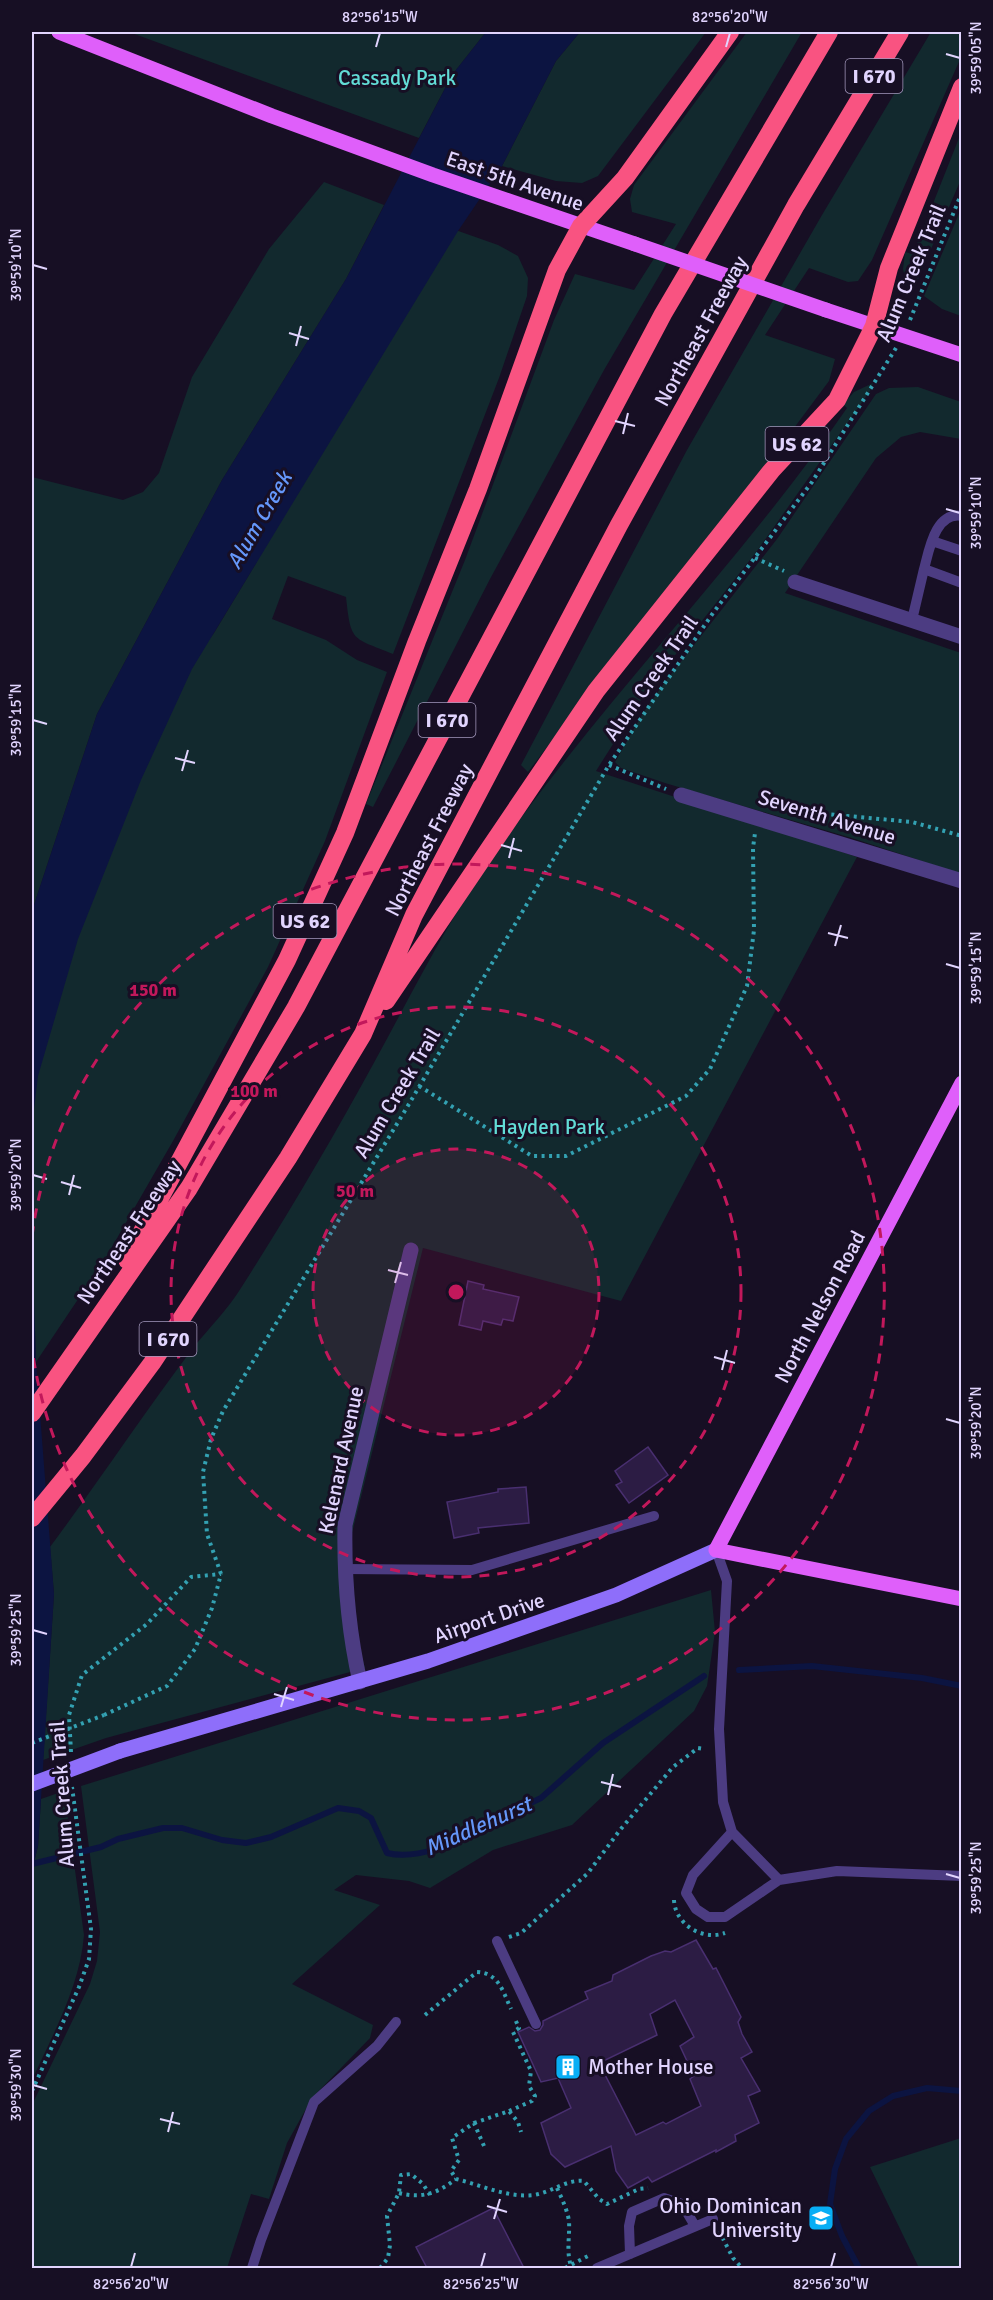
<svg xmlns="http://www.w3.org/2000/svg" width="993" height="2300" viewBox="0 0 993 2300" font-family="Signika,sans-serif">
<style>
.green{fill:#12292e}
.water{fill:#0c1441}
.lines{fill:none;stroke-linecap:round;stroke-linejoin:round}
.stream{stroke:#0c1441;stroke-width:6}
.building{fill:#2c1c44;stroke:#492f70;stroke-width:1.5;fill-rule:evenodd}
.path{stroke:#33a1b2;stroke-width:4;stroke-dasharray:3 4.5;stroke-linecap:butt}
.lane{stroke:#4c3c82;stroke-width:10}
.street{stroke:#4c3c82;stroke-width:15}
.secondary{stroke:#8e6efa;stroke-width:15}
.primary{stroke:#df5ffa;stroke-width:15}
.highway{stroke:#f95381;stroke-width:18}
.path-bridge{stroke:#33a1b2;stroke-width:4;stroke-dasharray:3 4.5;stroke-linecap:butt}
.secondary-bridge{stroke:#8e6efa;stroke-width:15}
.primary-bridge{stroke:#df5ffa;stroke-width:15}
.ticks{fill:none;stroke:#e1d4fe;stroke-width:2}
.ring{fill:none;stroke:#c2185b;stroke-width:3;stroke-dasharray:10 8}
.labels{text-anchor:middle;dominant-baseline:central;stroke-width:6;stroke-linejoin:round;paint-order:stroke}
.shield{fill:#170f24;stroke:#a499bd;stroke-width:1.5}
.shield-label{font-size:20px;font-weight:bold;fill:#e1d4fe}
.park-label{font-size:21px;fill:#62dcd6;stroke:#170f24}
.street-label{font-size:21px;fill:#e1d4fe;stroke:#170f24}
.poi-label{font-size:21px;fill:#e1d4fe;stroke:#170f24;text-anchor:start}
.water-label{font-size:22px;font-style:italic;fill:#6597fa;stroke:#170f24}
.centre{fill:#c2185b;stroke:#170f24;stroke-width:3}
.ring-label{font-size:18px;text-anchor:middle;font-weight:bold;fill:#c2185b;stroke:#170f24;stroke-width:6;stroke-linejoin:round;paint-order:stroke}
.neatline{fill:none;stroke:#e1d4fe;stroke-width:2}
.ticks-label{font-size:15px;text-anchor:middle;fill:#e1d4fe}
</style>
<rect width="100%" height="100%" fill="#170f24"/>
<!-- green -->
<path class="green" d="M 129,32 L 486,32 L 452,75 L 419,138 Z
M 580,32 L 706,32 L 598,176 L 582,183 L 556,181 L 502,166 L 556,61 Z
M 747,32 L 802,32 L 604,370 L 490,579 L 373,807 L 366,804 L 465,560 L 554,320 L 575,274 L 634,290 L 676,224 L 632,212 L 630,199 L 634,185 Z
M 931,32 L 961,32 L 961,57 L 872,260 L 858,281 L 848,282 L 809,268 L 765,335 L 835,359 L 829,381 L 765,467 L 676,577 L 528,772 L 521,765 L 687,450 L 822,215 Z
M 961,133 L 961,179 L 914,289 L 908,291 L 903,269 L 905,252 L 913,254 Z
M 324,182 L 384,205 L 346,279 L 222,480 L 97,714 L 32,911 L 32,477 L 123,500 L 143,492 L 159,473 L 192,377 L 269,249 Z
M 961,209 L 961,316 L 942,309 L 924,296 Z
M 430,221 L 498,245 L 518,256 L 528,278 L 527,296 L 499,378 L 393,654 C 352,637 351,643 346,597 L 288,576 L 272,619 L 326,640 L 357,660 L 387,672 L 325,841 L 268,967 L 173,1141 L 105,1259 L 36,1362 L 35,1331 L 32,1337 L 32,1034 L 142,722 L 214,633 L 255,565 Z
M 873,383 L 870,391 L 757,551 L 646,692 L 596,771 L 857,857 L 621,1301 L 423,1248 L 352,1533 L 350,1612 L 365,1668 L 106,1738 L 43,1760 L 54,1594 L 50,1547 C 99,1481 144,1413 193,1348 C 209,1328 228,1309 241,1288 C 289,1213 334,1136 376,1059 C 410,997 441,934 480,876 C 591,711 734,572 847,408 L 843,404 L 854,392 Z
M 918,387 L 961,402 L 961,439 L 920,432 L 901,437 L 876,458 L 785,593 L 961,653 L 961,874 L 855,839 L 665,783 L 621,768 L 615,762 L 643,713 L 665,682 L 777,539 L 876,394 L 889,388 Z
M 711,1590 L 715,1632 L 707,1686 L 694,1711 L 572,1825 L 493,1850 L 430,1888 L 409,1881 L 356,1875 L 334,1890 L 380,1905 L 292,1984 L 373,2025 L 370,2038 L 312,2098 L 287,2143 L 269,2199 L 251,2194 L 227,2268 L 32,2268 L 32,2105 L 90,1984 L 97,1961 L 100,1932 L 81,1786 Z
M 64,1791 L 84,1935 C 80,1986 53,2034 32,2080 L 32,1870 L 38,1846 L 41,1799 Z
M 961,2138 L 961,2268 L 919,2268 L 870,2167 Z"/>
<!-- water -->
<path class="water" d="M 486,32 L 580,32 L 556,61 L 502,166 L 458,231 L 192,669 L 141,780 L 78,939 L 38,1076 L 32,1126 L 32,911 L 97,714 L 222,480 L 346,279 L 452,75 Z
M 32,1235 L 36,1362 L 54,1594 L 38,1846 L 32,1870 Z"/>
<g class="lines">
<!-- stream -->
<path class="stream" d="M 739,1670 L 812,1666 L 922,1678 L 962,1686
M 32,1864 L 101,1847 L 118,1839 L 163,1828 L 182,1828 L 222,1840 L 246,1843 L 271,1837 L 338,1808 L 359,1811 L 371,1818 L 387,1853 C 403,1857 420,1854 436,1849 L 541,1798 L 603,1743 L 704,1676
M 859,2268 L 842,2236 L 830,2204 L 835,2169 L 846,2139 L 869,2111 L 893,2096 L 927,2088 L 962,2091"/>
</g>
<!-- building -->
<path class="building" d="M 468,1281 L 484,1285 L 483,1289 L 519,1297 L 513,1321 L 503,1319 L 501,1325 L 483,1321 L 481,1330 L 459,1325 Z
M 648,1447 L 668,1475 L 629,1503 L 616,1485 L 622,1482 L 615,1471 Z
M 526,1487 L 529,1523 L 478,1528 L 479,1533 L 454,1538 L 447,1502 L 498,1492 L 498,1489 Z
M 696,1940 L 713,1969 L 716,1968 L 741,2017 L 738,2022 L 742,2034 L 752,2052 L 741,2058 L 760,2091 L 748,2096 L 759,2123 L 735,2135 L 736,2141 L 716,2152 L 716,2150 L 652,2182 L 648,2177 L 628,2188 L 616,2171 L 611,2146 L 565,2167 L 551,2154 L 541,2123 L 571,2108 L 558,2078 L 541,2082 L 518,2032 L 529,2027 L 535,2031 L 540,2030 L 543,2025 L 543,2021 L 588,1999 L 585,1992 L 612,1981 L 613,1975 L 651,1956 L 665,1951 L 671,1952 ZM 675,2000 L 694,2037 L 680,2046 L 694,2076 L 690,2079 L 701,2106 L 666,2124 L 663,2122 L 636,2135 L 599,2063 L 657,2035 L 650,2014 Z
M 493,2208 L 524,2268 L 427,2268 L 416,2247 Z"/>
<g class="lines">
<!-- path -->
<path class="path" d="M 910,320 L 962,192
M 755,558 L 784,571
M 609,765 L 666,789
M 794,811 L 912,822 L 962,836
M 419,1086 L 532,1156 L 566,1156 L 686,1096 L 710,1069 L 747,986 L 754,930 L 753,848 L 755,833
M 221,1574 L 207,1534 L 203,1472 L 211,1439 L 223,1411 L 406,1109 L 609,765 L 713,613 L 812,482 L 896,348
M 104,1715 L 167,1686 L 195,1649 L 212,1608 L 221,1574
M 71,1752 L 69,1715 L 82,1675 L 147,1624 L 191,1577 L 221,1574
M 674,1900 C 675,1924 702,1941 725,1933
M 509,1937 L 521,1933 L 588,1873 L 620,1830 L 673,1767 L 698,1748 L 705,1749
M 425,2015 L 477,1972 C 499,1973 503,1992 511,2009
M 32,2091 L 79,1987 L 89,1959 L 91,1929 L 72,1787
M 509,2111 L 532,2101 L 535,2096 L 529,2086 L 531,2071 L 513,2032 L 519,2028 L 515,2019
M 474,2123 L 509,2111 L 518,2122 L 521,2132
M 484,2146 L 474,2123 L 452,2138 L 459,2160 L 451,2171 L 456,2179 C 481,2185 507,2198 534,2195 C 552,2192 567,2179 584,2181 L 599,2199 L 607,2204 L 639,2189 L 648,2188
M 557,2188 C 562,2199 567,2209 569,2221 C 570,2236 566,2251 571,2266
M 399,2193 C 422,2199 438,2193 456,2179
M 719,2231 L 733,2258 L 742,2268
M 380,2268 L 388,2258 L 390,2245 L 387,2216 L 399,2193 L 401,2175 L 411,2174 L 423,2184 L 430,2195
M 565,2268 L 588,2256"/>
<!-- lane -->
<path class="lane" d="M 932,541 L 962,551
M 924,569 C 929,551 935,511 962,516
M 912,620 L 924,569 L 962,583
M 716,1550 L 727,1581 L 719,1729 L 723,1802 L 732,1832 L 779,1880 L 837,1871 L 962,1876
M 344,1569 L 472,1570 L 654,1516
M 732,1832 L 693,1875 L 686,1893 L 696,1909 L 708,1917 L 725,1917 L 779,1880
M 497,1941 L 536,2024
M 630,2254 L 629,2226 L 632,2212 L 664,2198 L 682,2204 L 695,2226
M 252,2268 L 261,2240 L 314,2102 L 377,2046 L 396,2022
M 597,2268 L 713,2219"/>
<!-- street -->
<path class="street" d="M 795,582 L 962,637
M 681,795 L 962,881
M 360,1682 C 348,1629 344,1578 345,1525 L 411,1250"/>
<!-- secondary -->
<path class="secondary" d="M 120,1751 L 428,1661 L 616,1595 L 716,1550"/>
<!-- primary -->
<path class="primary" d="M 59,32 L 272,116 L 433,175 L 635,244
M 826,310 L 962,355
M 962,1083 L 716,1550 L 962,1599"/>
<!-- highway -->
<path class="highway" d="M 386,1001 L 596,691 L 772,470 L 837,400 L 874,326 L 889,268 L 962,87
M 127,1260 L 287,960 L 345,833 L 417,641 L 478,489 L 557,270 L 581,226 L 625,178 L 730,32
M 32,1413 L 189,1188 L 296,1007 L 663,314 L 829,32
M 32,1518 L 83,1456 L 152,1363 L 288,1158 L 363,1034 L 414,915 L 619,525 L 796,205 L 900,32"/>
<!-- path-bridge -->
<path class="path-bridge" d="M 32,1743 L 104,1715"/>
<!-- secondary-bridge -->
<path class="secondary-bridge" d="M 32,1784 L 120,1751"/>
<!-- primary-bridge -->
<path class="primary-bridge" d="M 635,244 L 826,310"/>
</g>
<!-- ticks -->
<path class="ticks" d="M 376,47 L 380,33M 726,47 L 730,33M 946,54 L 960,58M 33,265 L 47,269M 289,333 L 309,339M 296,346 L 301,326M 615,421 L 635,426M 623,434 L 628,413M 946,509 L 960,513M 33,720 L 47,724M 175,758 L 195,763M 182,771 L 188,750M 501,845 L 522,851M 509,858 L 514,838M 828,933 L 848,938M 835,946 L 841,925M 946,964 L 960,968M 33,1175 L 47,1179M 61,1182 L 81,1188M 69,1195 L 74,1175M 388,1270 L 408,1275M 395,1283 L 401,1262M 714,1357 L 735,1363M 722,1370 L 727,1350M 946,1419 L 960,1423M 33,1630 L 47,1634M 274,1694 L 294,1700M 281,1707 L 287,1687M 601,1782 L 621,1787M 608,1795 L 613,1774M 946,1874 L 960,1878M 33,2085 L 47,2089M 160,2119 L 180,2124M 168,2132 L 173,2112M 487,2206 L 507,2212M 494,2219 L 500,2199M 131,2267 L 135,2253M 481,2267 L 485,2253M 831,2267 L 835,2253"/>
<!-- distance rings -->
<circle cx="456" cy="1292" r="143" fill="#c2185b" fill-opacity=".12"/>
<g class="ring">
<circle cx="456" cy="1292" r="143"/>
<circle cx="456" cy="1292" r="285"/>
<path d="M32 1236A428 428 0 1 1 32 1348"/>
</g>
<!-- icons -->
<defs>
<symbol id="building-square" viewBox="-11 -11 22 22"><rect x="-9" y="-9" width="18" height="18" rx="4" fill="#08aef5" stroke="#170f24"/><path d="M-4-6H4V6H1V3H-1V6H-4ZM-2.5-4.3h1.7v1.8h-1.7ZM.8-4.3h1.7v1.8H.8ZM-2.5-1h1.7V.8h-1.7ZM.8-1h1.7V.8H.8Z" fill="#fff"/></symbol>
<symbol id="university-square" viewBox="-11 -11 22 22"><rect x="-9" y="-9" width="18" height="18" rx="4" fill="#08aef5" stroke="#170f24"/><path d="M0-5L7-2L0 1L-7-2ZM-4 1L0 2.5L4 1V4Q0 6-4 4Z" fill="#fff"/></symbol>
</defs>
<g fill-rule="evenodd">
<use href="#building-square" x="553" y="2052" width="30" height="30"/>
<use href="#university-square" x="806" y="2203" width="30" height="30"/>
</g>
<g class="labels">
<!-- shield labels -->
<g class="shield">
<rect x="845.5" y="59" width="57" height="34" rx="4.5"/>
<rect x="765.5" y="427" width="63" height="34" rx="4.5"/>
<rect x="418.5" y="703" width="57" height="34" rx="4.5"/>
<rect x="273.5" y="904" width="63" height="34" rx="4.5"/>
<rect x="139.5" y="1322" width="57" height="34" rx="4.5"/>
</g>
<g class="shield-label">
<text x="874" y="76">I 670</text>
<text x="797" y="444">US 62</text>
<text x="447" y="720">I 670</text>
<text x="305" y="921">US 62</text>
<text x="168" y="1339">I 670</text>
</g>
<!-- park labels -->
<g class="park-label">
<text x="397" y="78">Cassady Park</text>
<text x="549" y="1127">Hayden Park</text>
</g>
<!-- street labels -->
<g class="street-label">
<text transform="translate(515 181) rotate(19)">East 5th Avenue</text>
<text transform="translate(911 273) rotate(-67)">Alum Creek Trail</text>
<text transform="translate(701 331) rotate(-61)">Northeast Freeway</text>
<text transform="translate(651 678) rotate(-55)">Alum Creek Trail</text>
<text transform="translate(827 817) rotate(17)">Seventh Avenue</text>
<text transform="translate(429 840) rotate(-63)">Northeast Freeway</text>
<text transform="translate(397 1093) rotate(-59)">Alum Creek Trail</text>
<text transform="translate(129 1232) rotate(-56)">Northeast Freeway</text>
<text transform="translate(820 1307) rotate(-62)">North Nelson Road</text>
<text transform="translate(341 1460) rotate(-78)">Kelenard Avenue</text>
<text transform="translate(489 1618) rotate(-19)">Airport Drive</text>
<text transform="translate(62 1794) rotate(-94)">Alum Creek Trail</text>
</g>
<!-- poi labels -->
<g class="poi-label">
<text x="588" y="2067">Mother House</text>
<text x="802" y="2206" text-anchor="end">Ohio Dominican<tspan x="802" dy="24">University</tspan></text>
</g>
<!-- water labels -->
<g class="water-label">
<text transform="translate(259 520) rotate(-60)">Alum Creek</text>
<text transform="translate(478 1826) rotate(-24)">Middlehurst</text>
</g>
</g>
<circle cx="456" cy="1292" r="9" class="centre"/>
<g class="ring-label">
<text x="153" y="996">150 m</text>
<text x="254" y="1097">100 m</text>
<text x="355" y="1197">50 m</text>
</g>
<!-- border -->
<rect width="993" height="2300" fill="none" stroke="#170f24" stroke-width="66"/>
<rect x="33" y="33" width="927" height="2234" class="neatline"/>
<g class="ticks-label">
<text x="380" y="22">82°56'15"W</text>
<text x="730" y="22">82°56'20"W</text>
<text transform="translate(976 58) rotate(-90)" y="5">39°59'05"N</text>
<text transform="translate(16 265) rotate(-90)" y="5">39°59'10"N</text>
<text transform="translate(976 513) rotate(-90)" y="5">39°59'10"N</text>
<text transform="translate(16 720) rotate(-90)" y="5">39°59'15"N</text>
<text transform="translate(976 968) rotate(-90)" y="5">39°59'15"N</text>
<text transform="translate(16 1175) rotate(-90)" y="5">39°59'20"N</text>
<text transform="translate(976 1423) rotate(-90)" y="5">39°59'20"N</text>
<text transform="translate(16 1630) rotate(-90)" y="5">39°59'25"N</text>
<text transform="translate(976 1878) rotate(-90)" y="5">39°59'25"N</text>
<text transform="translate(16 2085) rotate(-90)" y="5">39°59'30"N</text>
<text x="131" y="2289">82°56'20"W</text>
<text x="481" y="2289">82°56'25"W</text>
<text x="831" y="2289">82°56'30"W</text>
</g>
</svg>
